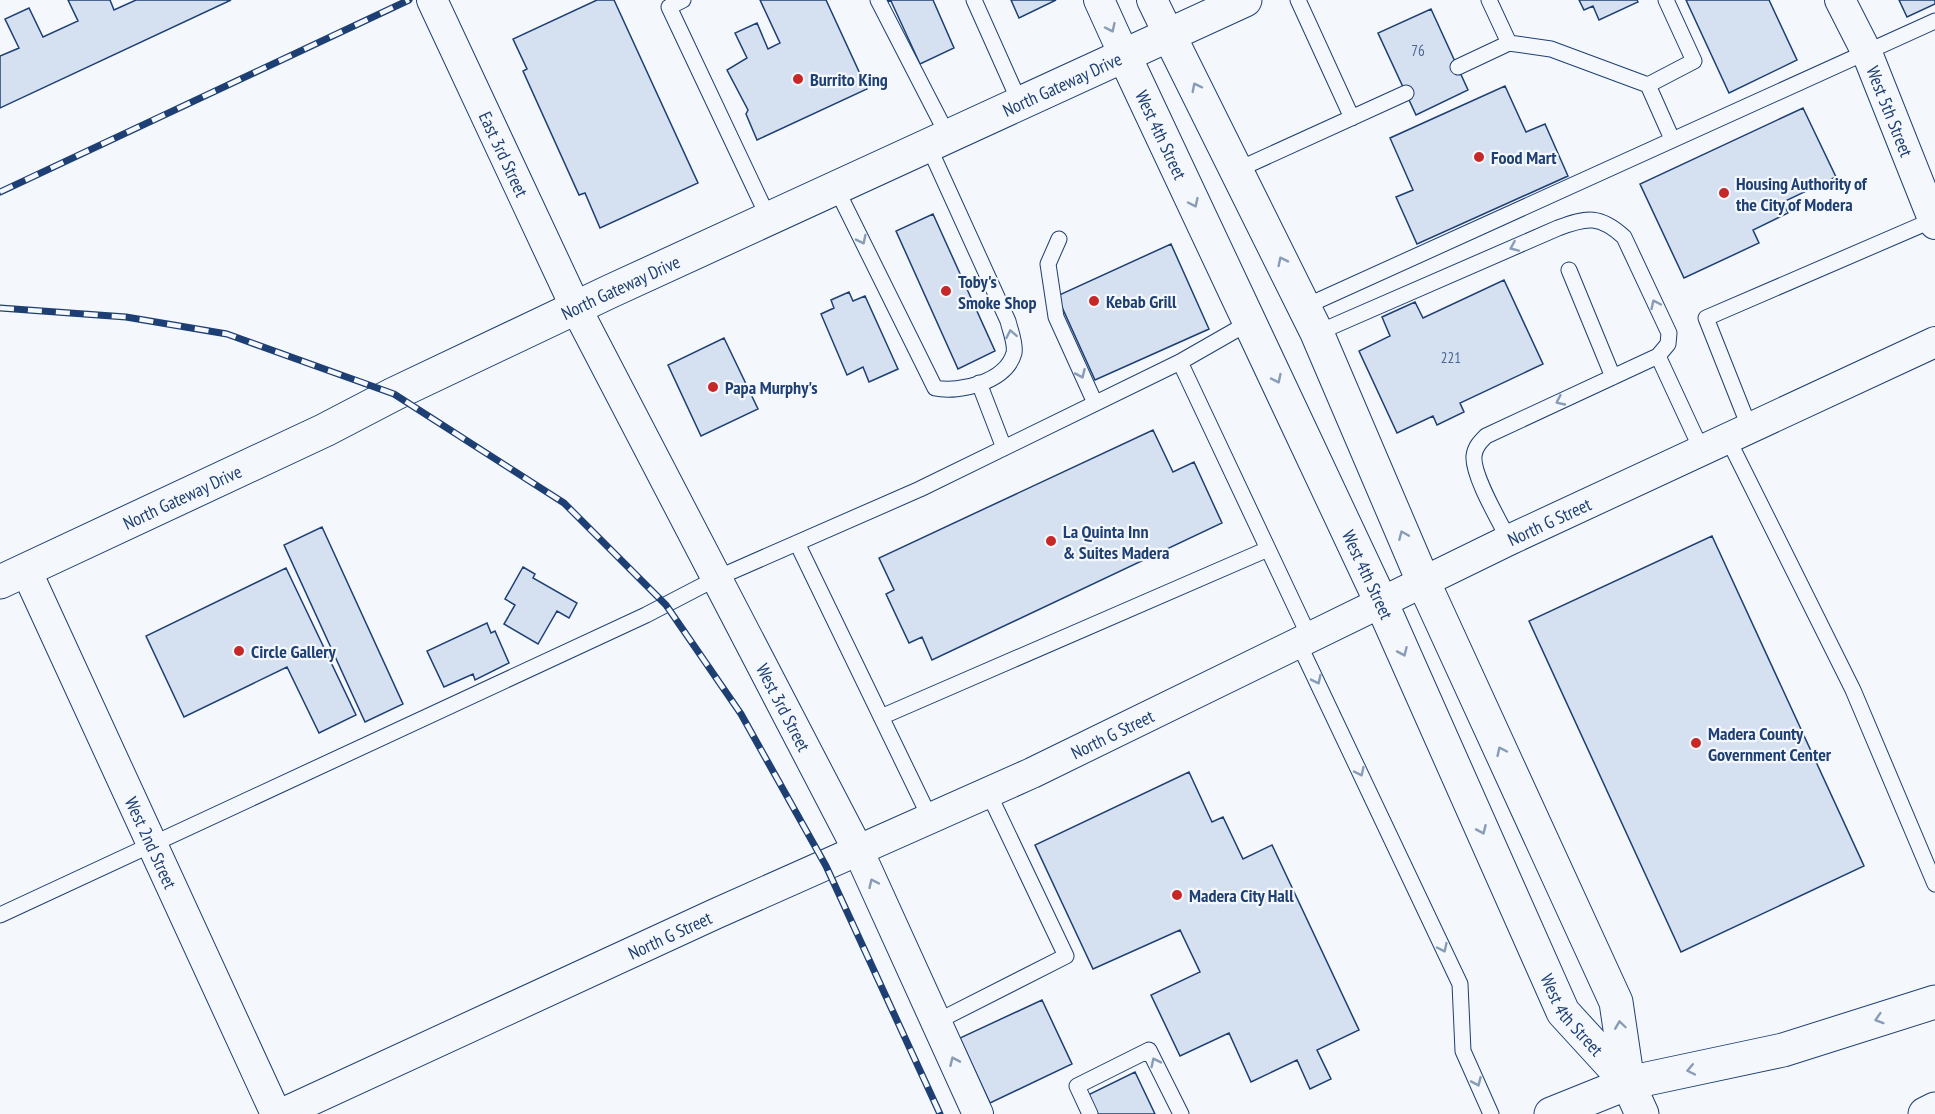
<svg xmlns="http://www.w3.org/2000/svg" width="1935" height="1114" viewBox="0 0 1935 1114" font-family="'PT Sans Narrow',sans-serif">
<style>
.building{fill:#d5e0f0;stroke:#1d3f73;stroke-width:1.5}
.lines{fill:none;stroke-linecap:round;stroke-linejoin:round}
.service-casing{stroke:#1d3f73;stroke-width:17}
.minor-casing{stroke:#1d3f73;stroke-width:32}
.secondary-casing{stroke:#1d3f73;stroke-width:35}
.motorway-casing{stroke:#1d3f73;stroke-width:35}
.service{stroke:#f4f7fb;stroke-width:15}
.minor{stroke:#f4f7fb;stroke-width:30}
.secondary{stroke:#f4f7fb;stroke-width:33}
.motorway{stroke:#f4f7fb;stroke-width:33}
.rail-casing{stroke:#1d3f73;stroke-width:7}
.rail{stroke:#f4f7fb;stroke-width:4.5;stroke-dasharray:14;stroke-linecap:butt}
.oneway{stroke:#889bb7}
.poi-dot{fill:#c62828;stroke:#f4f7fb;stroke-width:2}
.labels{text-anchor:middle;dominant-baseline:central;stroke-width:4.5;stroke-linejoin:round;paint-order:stroke}
.number-label{font-size:15px;fill:#4b6792}
.poi-label{font-size:18px;font-weight:bold;fill:#1d3f73;stroke:#f4f7fb;text-anchor:start}
.street-label{font-size:18px;fill:#1d3f73;stroke:#f4f7fb}
</style>
<rect width="100%" height="100%" fill="#f4f7fb"/>
<!-- building -->
<path class="building" d="M 68,0 L 110,0 L 114,10 L 136,0 L 231,0 L 0,108 L 0,56 L 19,48 L 5,19 L 29,8 L 43,37 L 78,21 Z
M 597,0 L 614,0 L 698,183 L 600,228 L 585,193 L 579,195 L 523,71 L 527,69 L 513,39 Z
M 760,0 L 826,0 L 867,89 L 757,140 L 746,114 L 748,110 L 727,70 L 747,58 L 735,33 L 757,23 L 768,49 L 780,43 Z
M 884,0 L 933,0 L 954,48 L 920,64 L 891,1 L 885,2 Z
M 1011,0 L 1056,0 L 1019,18 Z
M 1579,0 L 1637,0 L 1638,2 L 1599,20 L 1593,6 L 1584,10 Z
M 1686,0 L 1769,0 L 1797,60 L 1729,93 Z
M 1899,0 L 1935,0 L 1935,4 L 1907,17 Z
M 1431,9 L 1468,90 L 1416,115 L 1378,33 Z
M 1505,86 L 1526,132 L 1545,124 L 1568,176 L 1417,244 L 1396,197 L 1413,190 L 1390,138 Z
M 1803,108 L 1836,177 L 1783,202 L 1788,213 L 1753,230 L 1759,243 L 1684,278 L 1640,184 Z
M 933,214 L 995,351 L 958,369 L 896,231 Z
M 1171,244 L 1209,329 L 1095,380 L 1057,296 Z
M 1504,280 L 1543,364 L 1460,403 L 1464,412 L 1437,425 L 1433,416 L 1397,433 L 1359,351 L 1390,336 L 1382,317 L 1415,302 L 1423,318 Z
M 849,292 L 853,301 L 865,296 L 898,369 L 869,382 L 863,367 L 847,375 L 821,314 L 834,308 L 831,300 Z
M 724,338 L 758,409 L 701,436 L 668,365 Z
M 1153,430 L 1173,472 L 1194,462 L 1222,523 L 932,660 L 922,637 L 909,643 L 886,594 L 894,590 L 879,558 Z
M 322,527 L 403,704 L 365,722 L 284,545 Z
M 1712,536 L 1864,866 L 1681,952 L 1529,621 Z
M 523,567 L 535,574 L 533,578 L 577,603 L 569,618 L 557,611 L 538,644 L 504,624 L 515,605 L 505,599 Z
M 286,568 L 356,715 L 319,733 L 287,667 L 184,717 L 146,636 Z
M 487,623 L 491,633 L 495,631 L 509,663 L 475,680 L 473,674 L 444,687 L 427,651 Z
M 1189,772 L 1212,822 L 1223,817 L 1243,859 L 1272,845 L 1359,1030 L 1317,1050 L 1331,1079 L 1310,1089 L 1297,1060 L 1251,1082 L 1229,1033 L 1180,1056 L 1151,995 L 1200,972 L 1180,930 L 1093,969 L 1035,845 Z
M 1042,1000 L 1072,1064 L 990,1103 L 960,1038 Z
M 1135,1072 L 1155,1114 L 1098,1114 L 1088,1095 Z"/>
<g class="lines">
<defs>
<path id="service" d="M 683,0 L 669,7 L 769,219
M 878,0 L 948,136
M 974,0 L 1020,103
M 1298,0 L 1352,118
M 1666,0 L 1694,61 L 1648,85 L 1672,139
M 1509,43 L 1551,49 L 1648,85
M 1458,67 L 1509,43 L 1489,0
M 1237,170 L 1406,93
M 836,188 L 935,388 C 960,393 1006,382 1014,353 C 1016,344 1010,330 1008,321 L 928,145
M 1059,239 L 1048,264 L 1056,317 L 1095,403
M 1569,270 L 1613,377
M 1304,307 L 1935,21
M 1317,333 L 1558,228 C 1587,217 1600,215 1624,237 L 1669,333 L 1668,344 L 1658,356
M 1180,362 L 1309,636
M 979,383 L 1004,448
M 1750,429 L 1706,318 L 1933,220
M 1728,439 L 1853,690 L 1935,884
M 1509,540 C 1500,522 1472,475 1474,456 C 1475,447 1480,442 1486,436 L 1658,356 L 1702,451
M 797,543 L 930,818
M 1298,642 L 1460,984 L 1463,1051 L 1491,1114
M 881,717 L 1268,549
M 0,915 L 646,615 L 717,578 L 920,489 L 1180,362 L 1250,322
M 936,1022 L 1066,956 L 988,792
M 1090,1114 L 1077,1086 L 1149,1050 L 1181,1114"/>
<g id="minor">
<path id="s1" d="M 432,0 L 576,308 L 858,850 L 978,1114"/>
<path d="M 1099,0 L 1124,55"/>
<path d="M 1152,0 L 1169,35"/>
<path id="s2" d="M 1840,0 L 1867,53 L 1935,224"/>
<path id="s3" d="M 26,570 L 276,1114"/>
<path id="s4" d="M 281,1114 L 715,914 L 1032,773 L 1509,540 L 1935,342"/>
</g>
<g id="secondary">
<path d="M 1169,35 L 1317,333 L 1423,581 L 1616,1002 L 1628,1083 L 1642,1114"/>
<path id="s5" d="M 1124,55 L 1381,602 L 1563,1012 L 1628,1083"/>
<path id="s6" d="M 0,582 L 325,430 L 394,394 L 611,291 L 1245,0"/>
<path d="M 1551,1114 L 1628,1083"/>
</g>
<path id="motorway" d="M 1628,1083 L 1783,1050 L 1935,1002
M 1925,1114 L 1935,1109"/>
</defs>
<!-- service casing -->
<use href="#service" class="service-casing"/>
<!-- minor casing -->
<use href="#minor" class="minor-casing"/>
<!-- secondary casing -->
<use href="#secondary" class="secondary-casing"/>
<!-- motorway casing -->
<use href="#motorway" class="motorway-casing"/>
<!-- service -->
<use href="#service" class="service"/>
<!-- minor -->
<use href="#minor" class="minor"/>
<!-- secondary -->
<use href="#secondary" class="secondary"/>
<!-- motorway -->
<use href="#motorway" class="motorway"/>
<defs>
<path id="rail" d="M 0,192 L 409,0
M 0,308 L 126,317 L 227,334 L 394,394 L 564,503 L 666,605 L 741,714 L 826,866 L 940,1114"/>
</defs>
<!-- rail casing -->
<use href="#rail" class="rail-casing"/>
<!-- rail -->
<use href="#rail" class="rail"/>
</g>
<!-- one-way arrows -->
<defs><path id="oneway-chevron" d="M-2-3.5L2.5 0L-2 3.5" fill="none" stroke-width="1.6" stroke-linecap="round" stroke-linejoin="round" transform="scale(1.5)"/></defs>
<g class="oneway">
<use href="#oneway-chevron" transform="translate(1111 28) rotate(65)"/>
<use href="#oneway-chevron" transform="translate(1196 87) rotate(-117)"/>
<use href="#oneway-chevron" transform="translate(1194 203) rotate(65)"/>
<use href="#oneway-chevron" transform="translate(862 240) rotate(64)"/>
<use href="#oneway-chevron" transform="translate(1514 247) rotate(157)"/>
<use href="#oneway-chevron" transform="translate(1282 261) rotate(-116)"/>
<use href="#oneway-chevron" transform="translate(1655 304) rotate(-115)"/>
<use href="#oneway-chevron" transform="translate(1011 334) rotate(-101)"/>
<use href="#oneway-chevron" transform="translate(1081 374) rotate(66)"/>
<use href="#oneway-chevron" transform="translate(1277 379) rotate(65)"/>
<use href="#oneway-chevron" transform="translate(1560 401) rotate(155)"/>
<use href="#oneway-chevron" transform="translate(1403 535) rotate(-113)"/>
<use href="#oneway-chevron" transform="translate(1403 652) rotate(66)"/>
<use href="#oneway-chevron" transform="translate(1317 680) rotate(64)"/>
<use href="#oneway-chevron" transform="translate(1501 751) rotate(-115)"/>
<use href="#oneway-chevron" transform="translate(1360 772) rotate(65)"/>
<use href="#oneway-chevron" transform="translate(1482 830) rotate(66)"/>
<use href="#oneway-chevron" transform="translate(873 883) rotate(-115)"/>
<use href="#oneway-chevron" transform="translate(1443 948) rotate(65)"/>
<use href="#oneway-chevron" transform="translate(1879 1019) rotate(163)"/>
<use href="#oneway-chevron" transform="translate(1620 1025) rotate(-98)"/>
<use href="#oneway-chevron" transform="translate(954 1061) rotate(-114)"/>
<use href="#oneway-chevron" transform="translate(1155 1062) rotate(-116)"/>
<use href="#oneway-chevron" transform="translate(1691 1070) rotate(168)"/>
<use href="#oneway-chevron" transform="translate(1477 1082) rotate(66)"/>
</g>
<!-- markers -->
<g class="poi-dot">
<circle cx="798" cy="79" r="6"/>
<circle cx="1479" cy="157" r="6"/>
<circle cx="1724" cy="193" r="6"/>
<circle cx="946" cy="291" r="6"/>
<circle cx="1094" cy="301" r="6"/>
<circle cx="713" cy="387" r="6"/>
<circle cx="1051" cy="541" r="6"/>
<circle cx="239" cy="651" r="6"/>
<circle cx="1696" cy="743" r="6"/>
<circle cx="1177" cy="895" r="6"/>
</g>
<g class="labels">
<!-- number labels -->
<g class="number-label">
<text x="1418" y="50">76</text>
<text x="1451" y="357">221</text>
</g>
<!-- poi labels -->
<g class="poi-label">
<text x="810" y="79">Burrito King</text>
<text x="1491" y="157">Food Mart</text>
<text x="1736" y="183">Housing Authority of<tspan x="1736" dy="21">the City of Modera</tspan></text>
<text x="958" y="281">Toby's<tspan x="958" dy="21">Smoke Shop</tspan></text>
<text x="1106" y="301">Kebab Grill</text>
<text x="725" y="387">Papa Murphy's</text>
<text x="1063" y="531">La Quinta Inn<tspan x="1063" dy="21">&amp; Suites Madera</tspan></text>
<text x="251" y="651">Circle Gallery</text>
<text x="1708" y="733">Madera County<tspan x="1708" dy="21">Government Center</tspan></text>
<text x="1189" y="895">Madera City Hall</text>
</g>
<!-- street labels -->
<g class="street-label">
<text stroke="none"><textPath href="#s6" startOffset="1173">North Gateway Drive</textPath></text>
<text stroke="none"><textPath href="#s2" startOffset="122">West 5th Street</textPath></text>
<text stroke="none"><textPath href="#s5" startOffset="88">West 4th Street</textPath></text>
<text stroke="none"><textPath href="#s1" startOffset="170">East 3rd Street</textPath></text>
<text stroke="none"><textPath href="#s6" startOffset="687">North Gateway Drive</textPath></text>
<text stroke="none"><textPath href="#s6" startOffset="201">North Gateway Drive</textPath></text>
<text stroke="none"><textPath href="#s4" startOffset="1400">North G Street</textPath></text>
<text stroke="none"><textPath href="#s5" startOffset="574">West 4th Street</textPath></text>
<text stroke="none"><textPath href="#s1" startOffset="790">West 3rd Street</textPath></text>
<text stroke="none"><textPath href="#s4" startOffset="914">North G Street</textPath></text>
<text stroke="none"><textPath href="#s3" startOffset="300">West 2nd Street</textPath></text>
<text stroke="none"><textPath href="#s4" startOffset="428">North G Street</textPath></text>
<text stroke="none"><textPath href="#s5" startOffset="1060">West 4th Street</textPath></text>
</g>
</g>
</svg>
